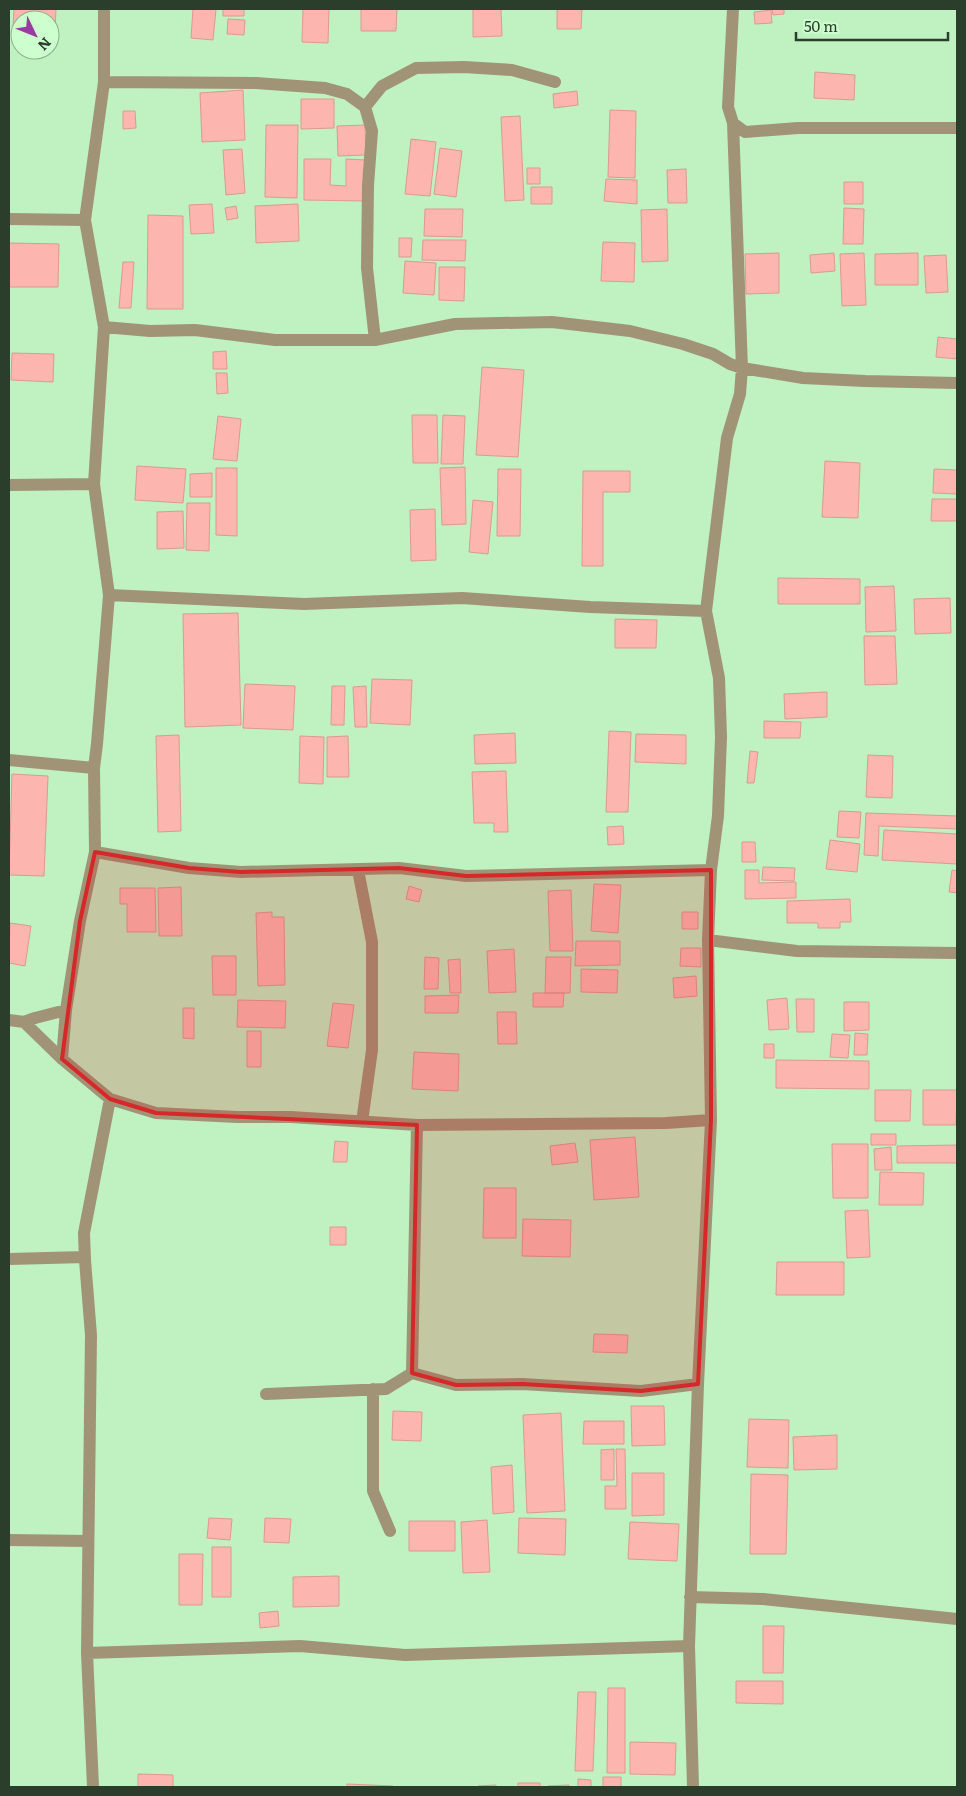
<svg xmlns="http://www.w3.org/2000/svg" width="966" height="1796" viewBox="0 0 966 1796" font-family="Literata,serif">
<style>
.building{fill:#fcb6af;stroke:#dd9992}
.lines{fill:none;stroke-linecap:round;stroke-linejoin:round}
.minor{stroke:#a19376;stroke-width:12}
.marked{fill:#d62828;fill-opacity:0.2;stroke:#d62828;stroke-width:4;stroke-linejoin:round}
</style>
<rect width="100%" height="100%" fill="#bff1c1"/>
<!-- building -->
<path class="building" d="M 14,9 L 56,9 L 55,30 L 50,29 L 50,20 L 20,20 L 20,28 L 13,28 Z
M 193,9 L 216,9 L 213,40 L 191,38 Z
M 223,9 L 244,9 L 244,16 L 223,16 Z
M 303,9 L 329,9 L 328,43 L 302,42 Z
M 361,9 L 397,9 L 396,31 L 361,31 Z
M 473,9 L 501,9 L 502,36 L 473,37 Z
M 557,9 L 582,9 L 581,29 L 557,29 Z
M 772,9 L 784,9 L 784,14 L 773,15 Z
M 771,10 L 772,23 L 755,24 L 754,12 Z
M 228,19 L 245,20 L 244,35 L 227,34 Z
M 815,72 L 855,75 L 854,100 L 814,98 Z
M 243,90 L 245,140 L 202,142 L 200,93 Z
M 577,91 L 578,105 L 554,108 L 553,94 Z
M 301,99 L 334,99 L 334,128 L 301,129 Z
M 610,110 L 636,111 L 635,178 L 608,177 Z
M 123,111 L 135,111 L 136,128 L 123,129 Z
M 520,116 L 524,200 L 505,201 L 501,117 Z
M 266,125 L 298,125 L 297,198 L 265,197 Z
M 365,125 L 366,155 L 338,156 L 337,126 Z
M 411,139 L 436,142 L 430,196 L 405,194 Z
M 440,148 L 462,151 L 456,197 L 434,194 Z
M 242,149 L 245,193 L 226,195 L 223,150 Z
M 304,159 L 331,159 L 330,185 L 346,186 L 346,159 L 366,160 L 365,201 L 304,200 Z
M 527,168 L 540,168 L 540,184 L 527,184 Z
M 686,169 L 687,203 L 668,203 L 667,170 Z
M 606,179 L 637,180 L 637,204 L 604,201 Z
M 844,182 L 863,182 L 863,204 L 844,204 Z
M 531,187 L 552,187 L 552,204 L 531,204 Z
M 212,204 L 214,233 L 191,234 L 189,205 Z
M 298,204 L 299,241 L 256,243 L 255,206 Z
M 236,206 L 238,218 L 227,220 L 225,208 Z
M 844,208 L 864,209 L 863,244 L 843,244 Z
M 425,209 L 463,209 L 462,237 L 424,236 Z
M 667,209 L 668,261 L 642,262 L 641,210 Z
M 148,215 L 183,216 L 183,309 L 147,309 Z
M 399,238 L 412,238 L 411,257 L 399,257 Z
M 423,240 L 466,240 L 465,261 L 422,260 Z
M 603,242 L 635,243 L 634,282 L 601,281 Z
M 9,243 L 59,244 L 58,287 L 9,287 Z
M 779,253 L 779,293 L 746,294 L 745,254 Z
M 834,253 L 835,271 L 811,273 L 810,255 Z
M 864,253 L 866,305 L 842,306 L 840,254 Z
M 918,253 L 918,285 L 875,285 L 875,254 Z
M 946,255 L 948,292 L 926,293 L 924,256 Z
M 405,261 L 436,263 L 434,295 L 403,293 Z
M 123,262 L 134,262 L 131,308 L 119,308 Z
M 439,267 L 465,267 L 464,301 L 439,300 Z
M 938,337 L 957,339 L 957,359 L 936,357 Z
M 226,351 L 227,369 L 213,369 L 213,352 Z
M 12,353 L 54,354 L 53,382 L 11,380 Z
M 482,367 L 524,370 L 518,457 L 476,455 Z
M 216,373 L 227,373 L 228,393 L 217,394 Z
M 412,415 L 437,415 L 438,463 L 413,463 Z
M 443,415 L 465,416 L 463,464 L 441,464 Z
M 218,416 L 241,419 L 237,461 L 213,459 Z
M 825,461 L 860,463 L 858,518 L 822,517 Z
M 137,466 L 186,469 L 183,503 L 135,500 Z
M 465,467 L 466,524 L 442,525 L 440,468 Z
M 216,468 L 237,468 L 237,536 L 216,535 Z
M 498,469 L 521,469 L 520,536 L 497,536 Z
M 934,469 L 957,470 L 957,494 L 933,493 Z
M 583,471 L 630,471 L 630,492 L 603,492 L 603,566 L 582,566 Z
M 212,473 L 212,497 L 190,497 L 190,474 Z
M 932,499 L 957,499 L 957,521 L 931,521 Z
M 473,500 L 493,502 L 488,554 L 469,552 Z
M 187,503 L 210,503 L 209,551 L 186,550 Z
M 435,509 L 436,560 L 411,561 L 410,510 Z
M 183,511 L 184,548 L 157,549 L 157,512 Z
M 778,578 L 860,579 L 860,604 L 778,604 Z
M 894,586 L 896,631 L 866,632 L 865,587 Z
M 950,598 L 951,633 L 915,634 L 914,599 Z
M 238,613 L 241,725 L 185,727 L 183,614 Z
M 615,619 L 657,620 L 656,648 L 615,648 Z
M 864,636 L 895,636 L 897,684 L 865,685 Z
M 372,679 L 412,680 L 410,725 L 370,723 Z
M 245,684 L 295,686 L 293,730 L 243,728 Z
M 332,686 L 345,686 L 344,725 L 331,725 Z
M 366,686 L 367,727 L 355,727 L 353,687 Z
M 827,692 L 827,717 L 785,719 L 784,694 Z
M 764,721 L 801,722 L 800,738 L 764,738 Z
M 609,731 L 631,732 L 628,812 L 606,812 Z
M 515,733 L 516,763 L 475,764 L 474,735 Z
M 636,734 L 686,735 L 686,764 L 635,762 Z
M 179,735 L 181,831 L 158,832 L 156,736 Z
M 300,736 L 324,737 L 323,784 L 299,783 Z
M 348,736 L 349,777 L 327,777 L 327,737 Z
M 750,751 L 758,752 L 754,783 L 747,783 Z
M 868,755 L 893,756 L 892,798 L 866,797 Z
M 506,771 L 508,832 L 494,832 L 494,823 L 474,823 L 472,772 Z
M 12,774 L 48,776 L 44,876 L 9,875 Z
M 839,811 L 861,812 L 859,838 L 837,837 Z
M 866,813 L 957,816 L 957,829 L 879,826 L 878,856 L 864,855 Z
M 623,826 L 624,844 L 608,845 L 607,827 Z
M 884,830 L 957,834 L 957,864 L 882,860 Z
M 830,840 L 860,844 L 857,872 L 826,869 Z
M 742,842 L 755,842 L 756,862 L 742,862 Z
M 763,867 L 795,868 L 794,881 L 762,880 Z
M 745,870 L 759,870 L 759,883 L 796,882 L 796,898 L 745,899 Z
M 952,870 L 957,871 L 957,893 L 949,892 Z
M 594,884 L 621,885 L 618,933 L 591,931 Z
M 409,886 L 422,890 L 419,902 L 406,899 Z
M 181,887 L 182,936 L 159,936 L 158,888 Z
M 120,888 L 155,888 L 156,932 L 127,932 L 127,904 L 120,904 Z
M 571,890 L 573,951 L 550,951 L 548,891 Z
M 850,899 L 851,922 L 840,922 L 840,928 L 818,928 L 818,923 L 787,923 L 787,901 Z
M 272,912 L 272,917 L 284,917 L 285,985 L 258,986 L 256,913 Z
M 682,912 L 698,912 L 698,929 L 682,929 Z
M 10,923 L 31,926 L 25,966 L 9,963 Z
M 576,941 L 620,941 L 620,965 L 575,966 Z
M 681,948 L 701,948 L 701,967 L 680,966 Z
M 514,949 L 516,992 L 489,993 L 487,951 Z
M 212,956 L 236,956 L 236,995 L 213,995 Z
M 425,957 L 439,958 L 438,989 L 424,989 Z
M 546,957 L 571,957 L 570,993 L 545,993 Z
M 460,959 L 461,993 L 450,993 L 448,960 Z
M 581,969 L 618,970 L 617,993 L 581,992 Z
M 696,976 L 697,996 L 674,998 L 673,978 Z
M 533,993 L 564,993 L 563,1007 L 533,1007 Z
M 459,995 L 458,1013 L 425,1013 L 425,996 Z
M 787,998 L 789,1029 L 769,1030 L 767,1000 Z
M 796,999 L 814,999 L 814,1032 L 797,1032 Z
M 238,1000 L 286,1001 L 285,1028 L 237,1027 Z
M 844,1002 L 869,1002 L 869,1030 L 844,1031 Z
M 333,1003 L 354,1005 L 348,1048 L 327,1046 Z
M 183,1008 L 194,1008 L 194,1039 L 183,1038 Z
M 497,1012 L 516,1012 L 517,1044 L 498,1044 Z
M 247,1031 L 261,1031 L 261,1067 L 247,1067 Z
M 855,1033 L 868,1034 L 867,1055 L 854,1055 Z
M 832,1034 L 850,1035 L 848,1058 L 830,1057 Z
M 764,1044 L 774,1044 L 774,1058 L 764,1058 Z
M 414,1052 L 459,1054 L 458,1091 L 412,1089 Z
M 776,1060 L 869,1061 L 869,1089 L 776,1088 Z
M 875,1090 L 911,1090 L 910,1121 L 875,1121 Z
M 923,1090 L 957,1090 L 956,1125 L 923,1125 Z
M 871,1134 L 896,1134 L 896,1145 L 871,1145 Z
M 635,1137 L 639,1197 L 594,1200 L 590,1140 Z
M 335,1141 L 348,1142 L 347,1162 L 333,1162 Z
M 575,1143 L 578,1162 L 552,1165 L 550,1146 Z
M 832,1144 L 868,1144 L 868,1198 L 833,1198 Z
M 957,1145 L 957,1163 L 897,1163 L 897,1146 Z
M 891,1147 L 892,1170 L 875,1170 L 874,1149 Z
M 880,1172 L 924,1173 L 923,1205 L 879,1205 Z
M 484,1188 L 516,1188 L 516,1238 L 483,1238 Z
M 868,1210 L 870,1257 L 847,1258 L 845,1211 Z
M 523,1219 L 571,1220 L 570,1257 L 522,1256 Z
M 330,1227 L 346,1227 L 346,1245 L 330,1245 Z
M 777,1262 L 844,1262 L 844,1295 L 776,1295 Z
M 594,1334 L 628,1335 L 627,1353 L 593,1352 Z
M 631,1406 L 664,1406 L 665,1445 L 632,1446 Z
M 393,1411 L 422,1412 L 421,1441 L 392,1440 Z
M 561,1413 L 565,1511 L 527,1513 L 523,1415 Z
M 749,1419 L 789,1420 L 788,1468 L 747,1467 Z
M 584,1421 L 624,1421 L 624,1444 L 583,1444 Z
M 837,1435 L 837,1469 L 794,1470 L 793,1437 Z
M 614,1449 L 614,1480 L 601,1480 L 601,1450 Z
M 616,1449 L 625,1449 L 626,1509 L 605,1509 L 605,1486 L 617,1486 Z
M 512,1465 L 514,1512 L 493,1514 L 491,1467 Z
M 632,1473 L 664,1473 L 664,1515 L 632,1516 Z
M 751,1474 L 788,1475 L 786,1554 L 750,1554 Z
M 209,1518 L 232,1519 L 230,1540 L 207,1538 Z
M 265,1518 L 291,1519 L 289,1543 L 264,1542 Z
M 519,1518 L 566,1519 L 565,1555 L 518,1553 Z
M 487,1520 L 490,1572 L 463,1573 L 461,1522 Z
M 409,1521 L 455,1521 L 455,1551 L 409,1551 Z
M 630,1522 L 679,1524 L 677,1561 L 628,1559 Z
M 212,1547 L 231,1547 L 231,1597 L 212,1597 Z
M 179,1554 L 203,1554 L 202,1605 L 179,1605 Z
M 339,1576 L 339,1606 L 293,1607 L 293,1577 Z
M 278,1611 L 279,1626 L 260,1628 L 259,1613 Z
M 763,1626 L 784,1626 L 783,1673 L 763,1673 Z
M 736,1681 L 783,1681 L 783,1704 L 736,1703 Z
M 608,1688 L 625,1688 L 625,1773 L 607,1773 Z
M 578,1692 L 596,1692 L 593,1771 L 575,1771 Z
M 630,1742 L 676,1743 L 675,1775 L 630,1774 Z
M 138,1774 L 173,1775 L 173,1787 L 138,1787 Z
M 603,1777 L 621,1777 L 621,1787 L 603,1787 Z
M 578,1779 L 591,1780 L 591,1787 L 578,1787 Z
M 518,1783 L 540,1783 L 540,1787 L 518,1787 Z
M 347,1784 L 393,1786 L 393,1787 L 347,1787 Z
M 496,1785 L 496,1787 L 478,1787 L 478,1786 Z
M 569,1785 L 569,1787 L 548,1787 L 548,1786 Z"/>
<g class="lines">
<!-- minor -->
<path class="minor" d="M 733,9 L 728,107 L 733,123 L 745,132 L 798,128 L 957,128
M 104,82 L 256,83 L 325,88 L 347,94 L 365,107 L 372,131 L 368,185 L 367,268 L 375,340 L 275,340 L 195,330 L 150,331 L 104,327
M 365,107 L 382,86 L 416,68 L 464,67 L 512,70 L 555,82
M 9,219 L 85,220
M 375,340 L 455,324 L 552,322 L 630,331 L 683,344 L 713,354 L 730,364 L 742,368 L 803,378 L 865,381 L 957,383
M 9,485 L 94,484
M 109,595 L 304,604 L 462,598 L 590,607 L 706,611
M 9,760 L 94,768
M 95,852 L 189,868 L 241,872 L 399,868 L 466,876 L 711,870
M 358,870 L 372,942 L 372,1050 L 362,1122
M 708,940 L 797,951 L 957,953
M 9,1020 L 24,1022 L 62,1059 L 110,1099 L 156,1113 L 237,1117 L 291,1117 L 417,1125 L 666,1123 L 711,1120
M 24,1022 L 35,1018 L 66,1010
M 62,1059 L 66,1010 L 80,921 L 95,852 L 94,768 L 97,744 L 109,595 L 94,484 L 104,327 L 85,220 L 104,82 L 104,9
M 417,1125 L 412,1373 L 456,1385 L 522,1384 L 641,1391 L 698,1384
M 9,1259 L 85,1257
M 373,1389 L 373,1491 L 390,1531
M 266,1394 L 386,1389 L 412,1373
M 9,1540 L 88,1541
M 690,1597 L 763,1599 L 957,1619
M 87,1653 L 91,1335 L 85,1260 L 84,1233 L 110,1099
M 93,1787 L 87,1653 L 300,1646 L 405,1655 L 689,1646
M 693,1787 L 689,1646 L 698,1384 L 711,1120 L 708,940 L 711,870 L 718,816 L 721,737 L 719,678 L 706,611 L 727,438 L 740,394 L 742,368 L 733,123"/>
</g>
<!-- marked area -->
<path class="marked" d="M 95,852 L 189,868 L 241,872 L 399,868 L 466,876 L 711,870 L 711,1120 L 698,1384 L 641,1391 L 522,1384 L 456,1385 L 412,1373 L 417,1125 L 156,1113 L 110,1099 L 62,1059 L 80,921 Z"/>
<!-- border -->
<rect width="966" height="1796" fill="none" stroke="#2a3e2b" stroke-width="20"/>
<!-- north arrow -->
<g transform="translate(35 35) rotate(133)"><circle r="24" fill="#ccfece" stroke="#8bb18d"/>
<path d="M0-4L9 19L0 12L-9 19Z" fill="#9b3aa1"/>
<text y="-8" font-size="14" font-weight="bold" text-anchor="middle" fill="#2a3e2b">N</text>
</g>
<!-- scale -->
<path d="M796 32v8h152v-8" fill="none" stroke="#2a3e2b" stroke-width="2.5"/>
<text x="804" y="32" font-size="15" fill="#2a3e2b" stroke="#ccfece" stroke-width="4" paint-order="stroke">50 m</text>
</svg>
